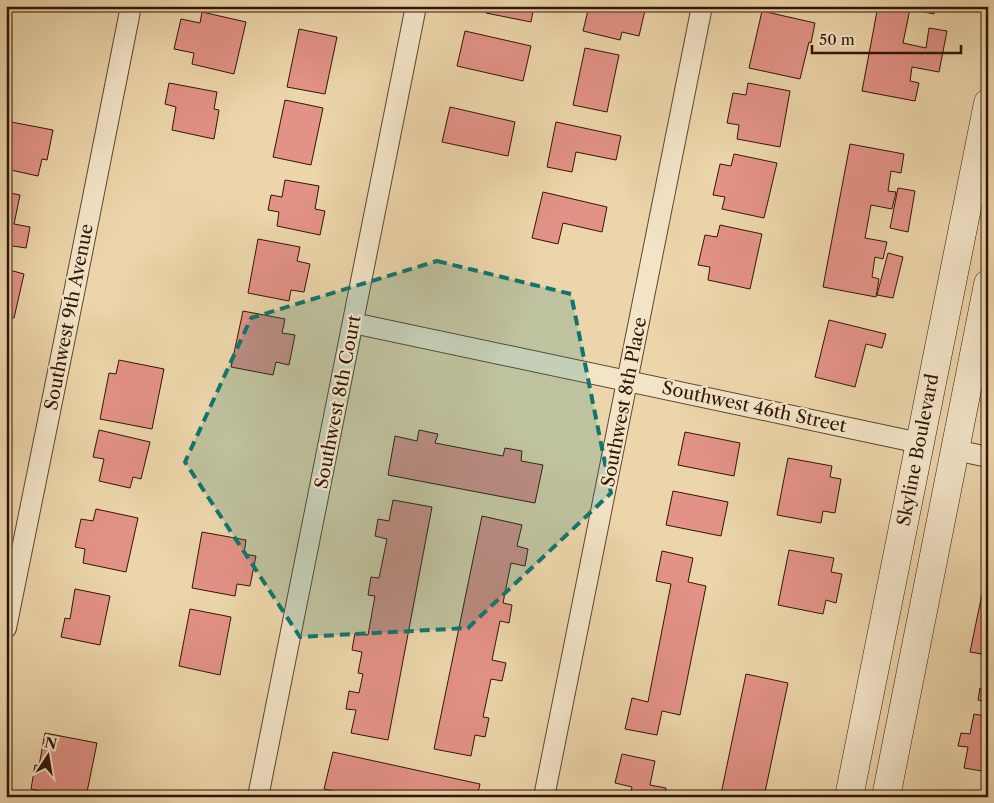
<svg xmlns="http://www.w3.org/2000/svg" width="994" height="803" viewBox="0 0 994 803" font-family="'Libre Caslon Text',serif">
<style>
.building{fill:#e39286;stroke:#301506}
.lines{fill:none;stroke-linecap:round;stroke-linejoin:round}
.street-casing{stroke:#5f452f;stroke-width:22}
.secondary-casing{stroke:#301506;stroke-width:29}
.street{stroke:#f3e4c8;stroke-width:20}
.secondary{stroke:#f3e4c8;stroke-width:28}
.marked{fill:#0f766e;fill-opacity:0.2;stroke:#0f766e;stroke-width:4;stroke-dasharray:10 6;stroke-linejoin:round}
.labels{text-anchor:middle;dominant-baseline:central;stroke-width:4.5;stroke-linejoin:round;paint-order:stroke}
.street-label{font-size:18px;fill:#301506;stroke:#f3e4c8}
</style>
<rect width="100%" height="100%" fill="#ecd5aa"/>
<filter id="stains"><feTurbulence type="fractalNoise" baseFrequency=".004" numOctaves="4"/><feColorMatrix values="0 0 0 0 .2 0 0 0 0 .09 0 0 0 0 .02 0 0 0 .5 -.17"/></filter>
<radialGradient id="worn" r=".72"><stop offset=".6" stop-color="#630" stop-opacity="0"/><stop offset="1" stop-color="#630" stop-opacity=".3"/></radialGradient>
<!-- building -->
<path class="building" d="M 487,6 L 534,6 L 531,22 L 486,13 Z
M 589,6 L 646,6 L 639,36 L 622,32 L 620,40 L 583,31 Z
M 878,6 L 935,6 L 934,14 L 910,9 L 903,43 L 926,48 L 929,28 L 947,31 L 939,72 L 912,67 L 910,81 L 919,83 L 915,101 L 862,91 Z
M 762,11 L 815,23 L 811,43 L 809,42 L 800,79 L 749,68 Z
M 202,12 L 246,22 L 234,74 L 192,64 L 194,53 L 174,49 L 181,19 L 200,23 Z
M 299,29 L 337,37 L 325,94 L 287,87 Z
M 465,31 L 531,46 L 523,81 L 457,66 Z
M 585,48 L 619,55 L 607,112 L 573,105 Z
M 169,83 L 217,92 L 214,109 L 219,110 L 214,139 L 172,130 L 176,107 L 165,104 Z
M 748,83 L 790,91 L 780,147 L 737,139 L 739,125 L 727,123 L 733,93 L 746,95 Z
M 285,100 L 323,108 L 311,165 L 273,157 Z
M 450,107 L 515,122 L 508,156 L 442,142 Z
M 6,121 L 53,130 L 47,160 L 42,159 L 38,176 L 6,169 Z
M 556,122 L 621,136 L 616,160 L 576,152 L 572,172 L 547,167 Z
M 850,144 L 904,154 L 901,173 L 891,171 L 888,191 L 896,192 L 892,209 L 871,205 L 865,238 L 887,242 L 883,259 L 875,257 L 872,277 L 879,279 L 876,297 L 823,287 Z
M 734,154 L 777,163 L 764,218 L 722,209 L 725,197 L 713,195 L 720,164 L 731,166 Z
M 285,180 L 319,186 L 315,209 L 325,211 L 320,235 L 277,226 L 279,212 L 268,210 L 271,195 L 282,197 Z
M 898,188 L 915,191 L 908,232 L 890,228 Z
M 6,192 L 20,195 L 14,224 L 30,227 L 26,248 L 6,245 Z
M 543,192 L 607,207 L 602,232 L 563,223 L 558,244 L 532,238 Z
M 720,225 L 762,234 L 750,289 L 708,280 L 710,267 L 698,265 L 705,235 L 717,237 Z
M 258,239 L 300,247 L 297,261 L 310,264 L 304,292 L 291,290 L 289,301 L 248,293 Z
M 888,253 L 903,257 L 893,298 L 877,295 Z
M 6,269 L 24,274 L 14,318 L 6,317 Z
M 243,311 L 285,319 L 282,333 L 295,335 L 289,365 L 276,362 L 273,375 L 231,367 Z
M 829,320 L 886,334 L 882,348 L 866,344 L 855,387 L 815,377 Z
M 119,360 L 164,369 L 152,429 L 100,419 L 109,373 L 116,374 Z
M 99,430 L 150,442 L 141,479 L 133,477 L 130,488 L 99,481 L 104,459 L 93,457 Z
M 419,430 L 438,434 L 435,443 L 503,456 L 505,448 L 522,451 L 521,461 L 543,465 L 535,503 L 388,475 L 395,436 L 417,441 Z
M 685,432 L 740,443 L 734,476 L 678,465 Z
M 788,458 L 832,466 L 830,477 L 841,479 L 835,513 L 823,511 L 821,523 L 777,515 Z
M 673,491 L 728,502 L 721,536 L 666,525 Z
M 393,500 L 432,507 L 388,740 L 351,733 L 356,710 L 346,709 L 349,691 L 359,693 L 363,674 L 358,673 L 362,652 L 352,650 L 355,633 L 368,635 L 375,596 L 368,595 L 371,577 L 379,578 L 387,539 L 375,536 L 378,519 L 389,521 Z
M 96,509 L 138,518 L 126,572 L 83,563 L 85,549 L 75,547 L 81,519 L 93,521 Z
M 482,516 L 522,525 L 517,546 L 528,549 L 525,566 L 511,563 L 503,603 L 512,605 L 509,623 L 500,621 L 492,660 L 506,663 L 502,681 L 491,679 L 483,717 L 489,718 L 485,737 L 475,735 L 471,756 L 434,749 Z
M 202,532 L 246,540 L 244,554 L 256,556 L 250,586 L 237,584 L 235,596 L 192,588 Z
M 789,550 L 834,558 L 831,572 L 842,574 L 836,603 L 826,600 L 823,614 L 778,605 Z
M 662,551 L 693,558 L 688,582 L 706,586 L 680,715 L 662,711 L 657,735 L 625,729 L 632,698 L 648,702 L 671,584 L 656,581 Z
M 75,589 L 110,596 L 100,645 L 61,637 L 65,618 L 70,619 Z
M 982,594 L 988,595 L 988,655 L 970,652 Z
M 190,609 L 231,617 L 220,675 L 179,666 Z
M 746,674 L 788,683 L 764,797 L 734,797 L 721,794 Z
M 980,688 L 988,690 L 988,772 L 964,768 L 968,747 L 958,746 L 961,733 L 970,734 L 974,714 L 985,716 L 988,702 L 978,700 Z
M 45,733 L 97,743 L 86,797 L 67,797 L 31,789 L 35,765 L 39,766 Z
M 333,752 L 480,784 L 477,797 L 346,797 L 347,794 L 324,789 Z
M 622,754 L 655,761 L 650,785 L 666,788 L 664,797 L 630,797 L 632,787 L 615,783 Z"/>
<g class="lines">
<defs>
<path id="street" d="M 353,323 L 920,443
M 955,450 L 988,457
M 6,628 L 74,293 L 131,6
M 258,797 L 416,6
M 544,797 L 702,6"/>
<path id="secondary" d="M 849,797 L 988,103
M 886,797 L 988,284"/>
</defs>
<!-- street casing -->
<use href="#street" class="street-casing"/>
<!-- secondary casing -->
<use href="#secondary" class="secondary-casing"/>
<!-- street -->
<use href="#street" class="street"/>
<!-- secondary -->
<use href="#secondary" class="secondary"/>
</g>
<!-- marked area -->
<path class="marked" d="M 437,261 L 571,294 L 611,493 L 468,628 L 300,637 L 185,462 L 251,318 Z"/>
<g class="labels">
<!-- street labels -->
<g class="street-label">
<text transform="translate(69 317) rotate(-79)">Southwest 9th Avenue</text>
<text transform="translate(338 402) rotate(-79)">Southwest 8th Court</text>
<text transform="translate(624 402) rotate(-79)">Southwest 8th Place</text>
<text transform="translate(754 407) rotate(12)">Southwest 46th Street</text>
<text transform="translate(918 450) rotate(-79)">Skyline Boulevard</text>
</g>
</g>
<!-- margin -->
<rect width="994" height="803" fill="none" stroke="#ecd5aa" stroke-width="25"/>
<rect x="8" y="8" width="979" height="788" fill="none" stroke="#301506" stroke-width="2.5"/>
<rect x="12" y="12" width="969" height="778" fill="none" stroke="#301506"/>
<!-- north arrow -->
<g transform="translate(48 756) rotate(12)" stroke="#f3e4c8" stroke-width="4" paint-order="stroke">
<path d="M0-4L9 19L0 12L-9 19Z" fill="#301506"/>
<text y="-8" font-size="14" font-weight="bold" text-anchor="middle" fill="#301506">N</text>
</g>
<!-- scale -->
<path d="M812 45v8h149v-8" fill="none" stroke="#301506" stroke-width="2.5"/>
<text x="819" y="45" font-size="15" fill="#301506" stroke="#f3e4c8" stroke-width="4" paint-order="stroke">50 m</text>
<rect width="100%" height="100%" filter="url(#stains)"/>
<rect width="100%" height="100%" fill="url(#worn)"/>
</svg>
